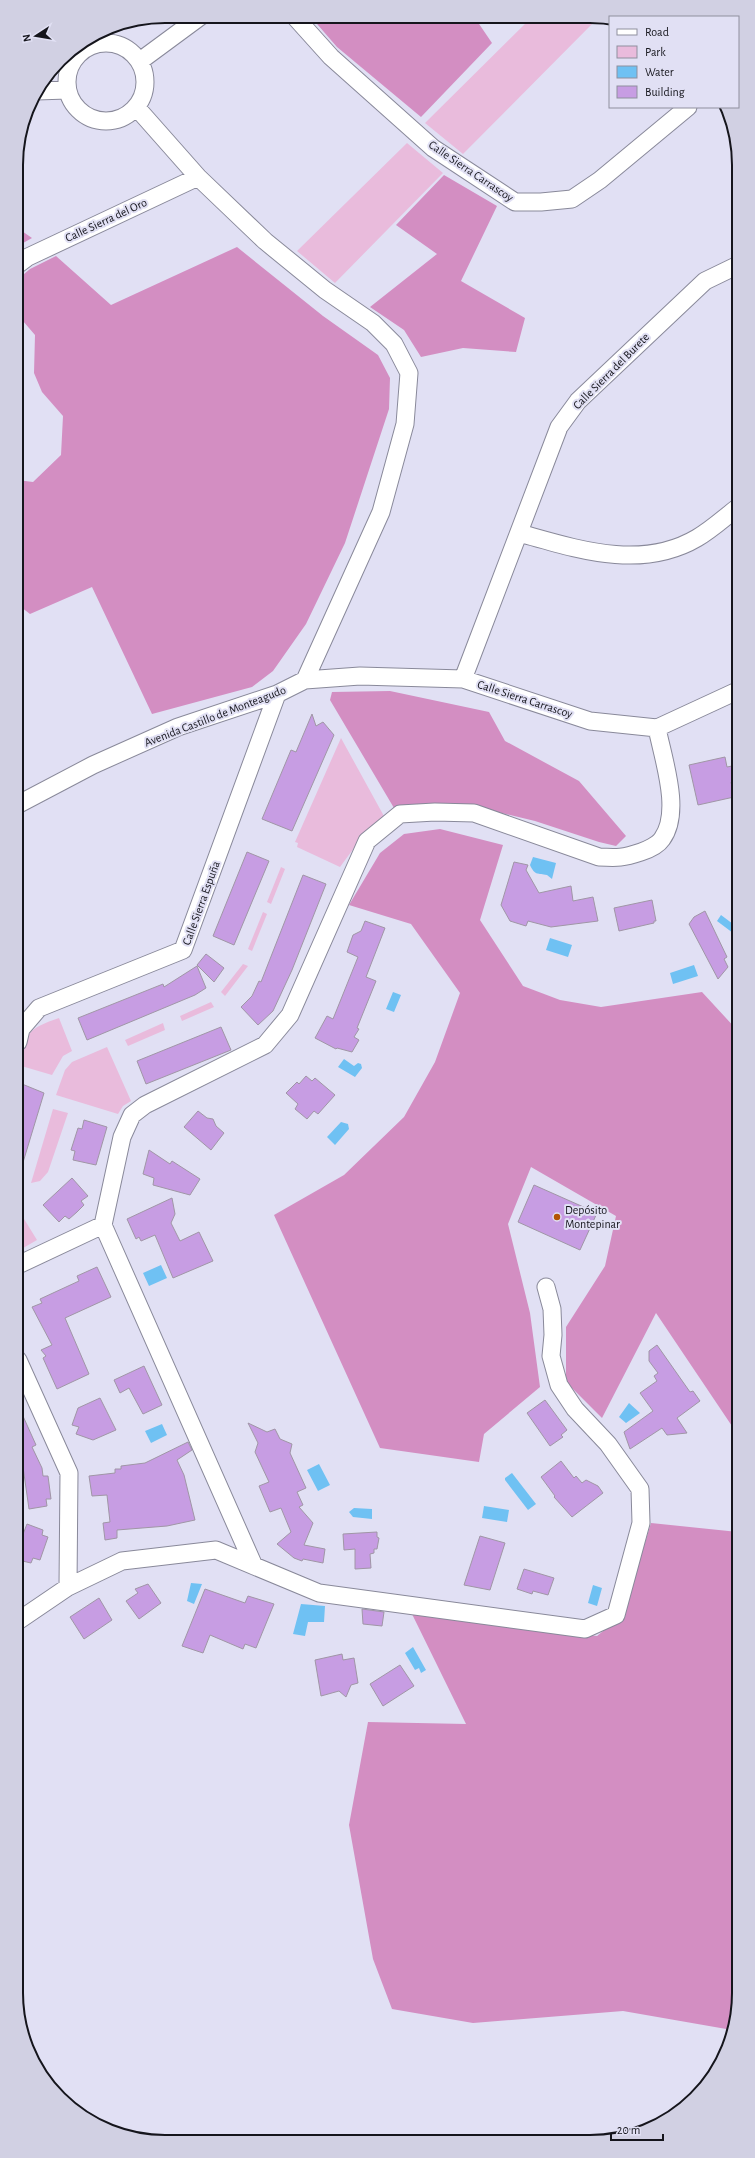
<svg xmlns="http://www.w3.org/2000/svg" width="755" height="2158" viewBox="0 0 755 2158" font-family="'Alegreya Sans',sans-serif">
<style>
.green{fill:#e9bbdc}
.forest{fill:#d38ec2}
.water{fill:#6fc1f3}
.building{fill:#c79de3;stroke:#a096a6}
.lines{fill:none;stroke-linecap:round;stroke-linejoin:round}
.minor-casing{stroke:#89899a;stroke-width:19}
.minor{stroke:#fff;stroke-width:17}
.poi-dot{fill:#b35403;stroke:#e1e0f4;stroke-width:1.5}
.labels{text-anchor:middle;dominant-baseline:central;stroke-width:4;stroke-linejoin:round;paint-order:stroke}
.street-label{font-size:12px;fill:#15151c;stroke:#e1e0f4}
.poi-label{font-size:12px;fill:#15151c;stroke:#e1e0f4;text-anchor:start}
.rim{fill:none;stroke:#15151c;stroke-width:2}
</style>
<rect width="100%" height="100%" fill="#e1e0f4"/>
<!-- green -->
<path class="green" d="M 531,18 L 597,19 L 463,154 L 425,123 Z
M 407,143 L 443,173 L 335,283 L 297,251 Z
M 341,738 L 385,818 L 365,833 L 340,867 L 297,847 L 298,843 L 295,842 Z
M 281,867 L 285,869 L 271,904 L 267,902 Z
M 263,912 L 267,914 L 252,951 L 248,949 Z
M 243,964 L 248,966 L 225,996 L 221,992 Z
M 211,1002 L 214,1007 L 182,1021 L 180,1016 Z
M 59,1018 L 72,1051 L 63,1056 L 52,1075 L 18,1065 C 26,1033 27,1029 59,1018 Z
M 163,1023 L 165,1030 L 128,1046 L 125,1040 Z
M 107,1047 L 131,1101 L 123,1106 L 118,1114 L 56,1095 L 65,1070 L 72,1062 Z
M 53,1109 L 68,1113 L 48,1172 L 40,1181 L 31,1183 Z
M 21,1214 L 37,1240 L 18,1251 L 18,1216 Z"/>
<!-- forest -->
<path class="forest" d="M 311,17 L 475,18 L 492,43 L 421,117 L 337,47 Z
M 444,175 L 497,206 L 461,281 L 525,318 L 516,352 L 463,348 L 421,357 L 404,330 L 370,307 L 437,254 L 396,225 Z
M 16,227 L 32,238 L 16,247 Z
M 237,247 L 323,316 L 378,355 L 390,378 L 389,409 L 345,543 L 306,624 L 273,671 L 252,687 L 152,714 L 92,587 L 30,614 L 17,604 L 17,480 L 33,482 L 61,455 L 63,416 L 42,392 L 34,373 L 35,335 L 17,314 L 17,280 L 30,269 L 56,256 L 111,305 Z
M 390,691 L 489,712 L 505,741 L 579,781 L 626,836 L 616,846 L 599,842 L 535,821 L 464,804 L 394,808 L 330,700 L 332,692 Z
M 440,829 L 503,845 L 480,920 L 523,986 L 560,1000 L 601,1007 L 702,992 L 737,1030 L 738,1435 L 656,1313 L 602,1418 L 566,1382 L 566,1327 L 605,1266 L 616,1216 L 531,1167 L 508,1224 L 530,1313 L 540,1387 L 484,1434 L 479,1462 L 380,1448 L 274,1215 L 344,1175 L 404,1117 L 435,1062 L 460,993 L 411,924 L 349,905 L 380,853 L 404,834 Z
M 651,1523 L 738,1532 L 739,2003 L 732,2030 L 623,2011 L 473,2023 L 392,2009 L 373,1959 L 349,1825 L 368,1722 L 466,1724 L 412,1614 L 597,1636 L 623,1615 Z"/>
<!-- water -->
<path class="water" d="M 533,857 L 556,863 L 552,879 L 547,875 C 538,873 535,876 530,865 Z
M 721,915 L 737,927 L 737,936 L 717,921 Z
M 550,938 L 572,945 L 568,957 L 546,950 Z
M 694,965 L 698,976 L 673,984 L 670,973 Z
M 393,992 L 401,995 L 394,1012 L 386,1009 Z
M 344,1059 L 354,1066 L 358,1063 L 361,1064 L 362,1068 L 355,1077 L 338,1067 Z
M 341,1122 L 348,1124 L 349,1129 L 335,1145 L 327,1137 Z
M 161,1265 L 167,1278 L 149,1286 L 143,1273 Z
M 629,1403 L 640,1413 L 626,1423 L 619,1417 Z
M 162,1424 L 167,1435 L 151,1443 L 145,1431 Z
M 319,1464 L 330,1485 L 318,1491 L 307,1470 Z
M 512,1473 L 536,1504 L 528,1510 L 505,1480 L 505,1478 Z
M 484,1506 L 509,1510 L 507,1522 L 482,1518 Z
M 354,1508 L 372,1509 L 372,1519 L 353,1517 L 349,1512 Z
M 191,1583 L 202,1584 L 194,1604 L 187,1601 Z
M 593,1585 L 602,1588 L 597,1606 L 588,1603 Z
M 301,1604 L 325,1606 L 324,1622 L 308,1622 L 305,1636 L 293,1634 Z
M 413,1647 L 426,1670 L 421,1673 L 419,1668 L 415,1670 L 405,1653 Z"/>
<!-- building -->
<path class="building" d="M 312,714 L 316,726 L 323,722 L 334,735 L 292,831 L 262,819 L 291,750 L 296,752 Z
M 725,757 L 727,767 L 732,766 L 735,781 L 731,782 L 734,797 L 698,805 L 689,765 Z
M 247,852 L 269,861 L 234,945 L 213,936 Z
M 514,862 L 528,865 L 526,870 L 539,893 L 571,886 L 573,901 L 593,897 L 598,921 L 551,927 L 528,921 L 526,926 L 510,921 L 501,905 Z
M 303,875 L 326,884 L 292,970 L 273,1011 L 258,1025 L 241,1007 L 252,996 L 259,981 L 261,982 Z
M 652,900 L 656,921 L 654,921 L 654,923 L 619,931 L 614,908 Z
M 705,911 L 727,957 L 724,959 L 728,967 L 718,979 L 689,924 L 694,917 Z
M 365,921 L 385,928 L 366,977 L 376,981 L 357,1028 L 359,1029 L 354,1037 L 359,1040 L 352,1052 L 337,1048 L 336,1049 L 315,1038 L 327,1016 L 333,1019 L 358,957 L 347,952 L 353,935 L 361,931 Z
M 206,954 L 224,968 L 214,982 L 197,965 Z
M 197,966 L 206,988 L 195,995 L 87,1040 L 78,1018 L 163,984 L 164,987 Z
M 221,1027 L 231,1050 L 146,1084 L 137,1061 Z
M 306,1076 L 312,1081 L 315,1078 L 335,1095 L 318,1114 L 314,1111 L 307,1119 L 295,1109 L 298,1104 L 286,1093 L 297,1082 L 299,1084 Z
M 22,1084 L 44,1093 L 21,1169 L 18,1169 L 18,1099 Z
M 198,1111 L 207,1118 L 213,1119 L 216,1126 L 224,1133 L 211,1150 L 184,1127 Z
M 84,1120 L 107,1127 L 96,1165 L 73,1160 L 75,1151 L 71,1150 L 78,1128 L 82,1129 Z
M 149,1150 L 170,1164 L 172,1161 L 200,1179 L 190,1195 L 153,1185 L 154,1178 L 143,1174 Z
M 72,1178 L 88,1196 L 81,1201 L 84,1205 L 77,1212 L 69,1219 L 65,1216 L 59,1222 L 43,1205 Z
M 534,1185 L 597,1213 L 580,1250 L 518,1222 Z
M 172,1198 L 175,1214 L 171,1223 L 180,1241 L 199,1232 L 213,1261 L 173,1278 L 155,1235 L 141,1241 L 139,1237 L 136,1239 L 127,1219 Z
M 97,1267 L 111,1297 L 65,1318 L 89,1374 L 57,1389 L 43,1358 L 46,1356 L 41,1350 L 52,1345 L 32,1307 L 42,1303 L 40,1299 L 79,1281 L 77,1276 Z
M 657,1345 L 690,1392 L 693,1391 L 700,1401 L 677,1418 L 687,1433 L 667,1435 L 662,1428 L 630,1449 L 624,1432 L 653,1411 L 640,1393 L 657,1381 L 654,1376 L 658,1373 L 649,1361 L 649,1351 Z
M 144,1366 L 162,1405 L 143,1414 L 129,1388 L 120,1393 L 114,1380 Z
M 100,1398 L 116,1430 L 93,1440 L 76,1434 L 79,1427 L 72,1425 L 78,1408 Z
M 545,1400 L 567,1430 L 561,1435 L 563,1437 L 550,1446 L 527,1413 Z
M 18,1405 L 36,1445 L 32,1447 L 42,1468 L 43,1476 L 48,1476 L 51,1499 L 46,1499 L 47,1506 L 29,1509 L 23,1467 L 18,1457 Z
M 248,1423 L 267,1432 L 275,1429 L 280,1439 L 292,1444 L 290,1453 L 306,1488 L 297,1492 L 303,1505 L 299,1507 L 313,1523 L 304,1545 L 325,1549 L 323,1563 L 303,1559 L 302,1561 L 294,1558 L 277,1544 L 291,1532 L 281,1508 L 270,1512 L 259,1486 L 269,1482 L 255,1452 L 258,1443 Z
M 188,1442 L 192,1450 L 177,1460 L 184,1475 L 195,1520 L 167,1526 L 117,1530 L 117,1538 L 105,1540 L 103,1523 L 110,1522 L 107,1495 L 92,1496 L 89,1476 L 115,1473 L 115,1469 L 121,1469 L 121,1466 L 145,1463 Z
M 561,1461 L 574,1478 L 576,1476 L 582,1483 L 586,1480 L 598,1486 L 603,1493 L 572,1517 L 554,1497 L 555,1496 L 541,1477 Z
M 27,1524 L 43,1530 L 42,1535 L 48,1537 L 40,1560 L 33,1558 L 31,1563 L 18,1560 L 18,1547 Z
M 377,1532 L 377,1537 L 379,1538 L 377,1549 L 374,1549 L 374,1553 L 370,1554 L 371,1568 L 355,1569 L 355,1549 L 344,1550 L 343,1534 Z
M 480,1536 L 505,1543 L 490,1590 L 464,1585 Z
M 524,1569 L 554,1578 L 548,1595 L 533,1591 L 532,1594 L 517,1589 Z
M 148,1584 L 161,1603 L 139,1619 L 126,1601 L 138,1593 L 135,1589 Z
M 205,1589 L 245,1603 L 248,1596 L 274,1604 L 256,1648 L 245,1644 L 243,1649 L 210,1635 L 203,1653 L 182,1646 Z
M 99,1598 L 112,1620 L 84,1639 L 70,1617 Z
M 362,1609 L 384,1612 L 382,1626 L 363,1624 Z
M 342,1654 L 343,1660 L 354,1658 L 358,1683 L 351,1685 L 346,1697 L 339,1691 L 321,1696 L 315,1660 Z
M 400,1665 L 414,1686 L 383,1706 L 370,1684 Z"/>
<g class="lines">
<defs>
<path id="minor" d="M 295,17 L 331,57 L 433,148 L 515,202 L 541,202 L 572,199 L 600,180 L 688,107
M67 82a39 39 0 1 1 78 0a39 39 0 1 1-78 0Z
M 140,61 L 201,16
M 37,91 L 67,90
M 137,108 L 198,177 L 265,241 L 325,290 L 373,323 L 394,344 L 409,373 L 405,424 L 381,512 L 305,680
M 16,266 L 28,257 L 198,177
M 519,533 C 577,549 641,571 697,538 C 711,530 724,518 737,508
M 463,679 L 559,427 L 578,401 L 705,281 L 736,266
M 17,805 L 93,765 L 178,727 L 277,694 L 305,680 L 360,676 L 463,679 L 590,721 L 657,728 L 737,691
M 18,1042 L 21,1029 L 39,1008 L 183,950 L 277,694
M 18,1265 L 103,1225
M 18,1360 L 69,1473 L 68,1587
M 254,1566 L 103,1225 L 122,1137 L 132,1115 L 145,1105 L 265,1045 L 290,1015 L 367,841 L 400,814 L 435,812 L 474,813 L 599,857 C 618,858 623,858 641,852 C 647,850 658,845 662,839 C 682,812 663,759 657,728
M 18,1621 L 68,1587 L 122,1561 L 216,1550 L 319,1593 L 585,1629 L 616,1615 L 641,1523 L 640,1489 L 608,1444 L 575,1409 L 559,1385 L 551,1356 L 553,1335 L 552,1309 L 546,1287"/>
</defs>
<!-- minor casing -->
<use href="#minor" class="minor-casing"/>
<!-- minor -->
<use href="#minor" class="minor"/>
</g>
<!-- markers -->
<circle class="poi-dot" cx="557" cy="1217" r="4"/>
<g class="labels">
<!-- street labels -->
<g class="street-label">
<text transform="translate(471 171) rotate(34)">Calle Sierra Carrascoy</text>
<text transform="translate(106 220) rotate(-25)">Calle Sierra del Oro</text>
<text transform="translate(611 371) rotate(-45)">Calle Sierra del Burete</text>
<text transform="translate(525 699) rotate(18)">Calle Sierra Carrascoy</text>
<text transform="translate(215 716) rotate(-21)">Avenida Castillo de Monteagudo</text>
<text transform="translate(201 903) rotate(-70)">Calle Sierra Espuña</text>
</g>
<!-- poi labels -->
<g class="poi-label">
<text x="565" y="1210">Depósito<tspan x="565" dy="14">Montepinar</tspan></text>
</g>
</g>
<!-- crop -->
<path d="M0 0H755V2158H0ZM165 23H590A142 142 0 0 1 732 165V1993A142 142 0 0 1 590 2135H165A142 142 0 0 1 23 1993V165A142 142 0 0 1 165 23Z" fill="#d1d0e3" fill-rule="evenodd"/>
<path class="rim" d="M165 23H590A142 142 0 0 1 732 165V1993A142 142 0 0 1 590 2135H165A142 142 0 0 1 23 1993V165A142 142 0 0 1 165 23Z"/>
<!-- legend -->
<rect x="609" y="16" width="130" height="92" fill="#e1e0f4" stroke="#8f8f9e"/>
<rect x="617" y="29" width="20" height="6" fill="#ffffff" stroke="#8f8f9e"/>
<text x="645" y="36" font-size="12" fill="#15151c">Road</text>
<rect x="617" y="46" width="20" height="12" fill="#e9bbdc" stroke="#8f8f9e"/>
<text x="645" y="56" font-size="12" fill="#15151c">Park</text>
<rect x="617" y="66" width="20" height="12" fill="#6fc1f3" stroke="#8f8f9e"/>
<text x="645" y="76" font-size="12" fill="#15151c">Water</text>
<rect x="617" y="86" width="20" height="12" fill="#c79de3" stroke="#8f8f9e"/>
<text x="645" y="96" font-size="12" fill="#15151c">Building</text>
<!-- north arrow -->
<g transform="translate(36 36) rotate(258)" stroke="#e1e0f4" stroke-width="3" paint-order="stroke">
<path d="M0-3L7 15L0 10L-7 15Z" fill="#15151c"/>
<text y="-6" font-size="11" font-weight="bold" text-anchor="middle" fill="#15151c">N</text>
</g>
<!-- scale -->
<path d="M611 2134v6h52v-6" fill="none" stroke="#15151c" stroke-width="2"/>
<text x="617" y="2134" font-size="12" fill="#15151c" stroke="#e1e0f4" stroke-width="3" paint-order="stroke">20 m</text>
</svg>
